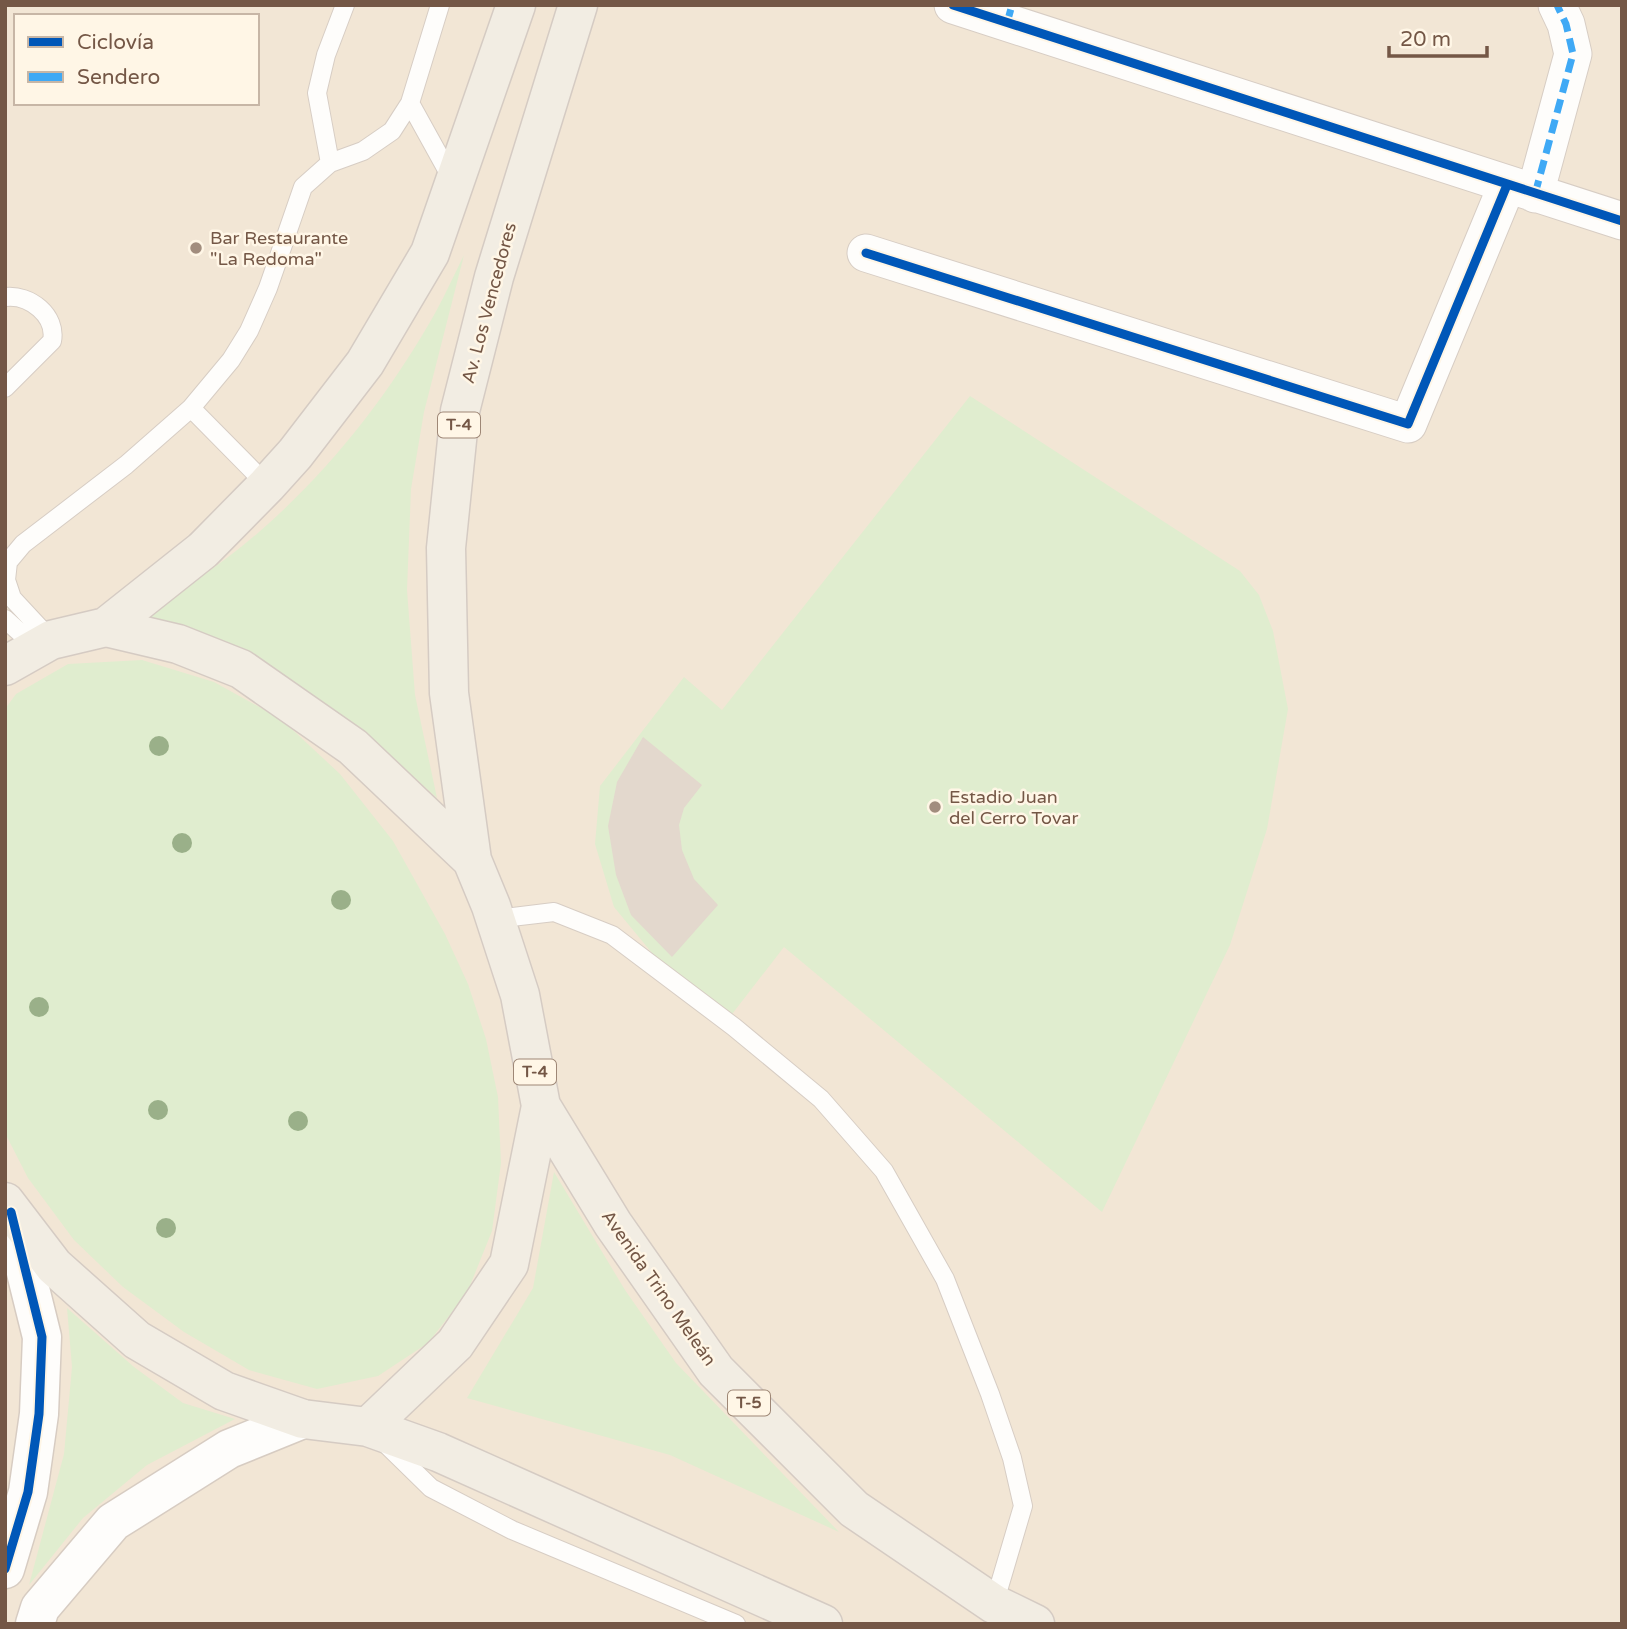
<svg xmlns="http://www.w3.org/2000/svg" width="1627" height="1629" viewBox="0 0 1627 1629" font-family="'Varela Round',sans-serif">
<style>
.residential{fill:#f2e6d5;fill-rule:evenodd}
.green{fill:#e0edcf}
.building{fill:#e3d8cd}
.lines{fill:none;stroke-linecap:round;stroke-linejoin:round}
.lane-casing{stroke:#d7cdc4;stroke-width:20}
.street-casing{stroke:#d7cdc4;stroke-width:39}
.secondary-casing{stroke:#d7ccc2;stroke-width:41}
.primary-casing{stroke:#d5cbc3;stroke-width:41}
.lane{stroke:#fefdfb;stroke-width:18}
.street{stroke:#fefdfb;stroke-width:37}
.secondary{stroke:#fefdfb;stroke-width:38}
.primary{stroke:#f2ede3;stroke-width:38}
.quiet{stroke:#3fa9f5;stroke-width:7;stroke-dasharray:14 7;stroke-linecap:butt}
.cycleway-casing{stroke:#fff6e6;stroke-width:13}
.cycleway{stroke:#0057b8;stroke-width:9}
.tree{fill:#9ab089}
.poi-dot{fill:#a28d7e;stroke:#fff6e6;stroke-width:2.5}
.labels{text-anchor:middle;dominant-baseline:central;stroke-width:5;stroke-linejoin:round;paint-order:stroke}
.shield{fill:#fff6e6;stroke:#9e8776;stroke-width:2}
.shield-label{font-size:16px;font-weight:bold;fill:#745746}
.poi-label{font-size:18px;fill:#745746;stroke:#fff6e6;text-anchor:start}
.street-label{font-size:18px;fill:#745746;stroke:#fff6e6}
</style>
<rect width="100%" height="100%" fill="#f6f0e6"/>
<!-- residential -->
<path class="residential" d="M 5,5 L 1622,5 L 1622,1624 L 5,1624 ZM 16,16 L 257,16 L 257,103 L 16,103 Z"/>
<!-- green -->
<path class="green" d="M 464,255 L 424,412 L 411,489 L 407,590 L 415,695 L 437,798 L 369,737 L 137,619 C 179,592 221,565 259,532 C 327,473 385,400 430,322 C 443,300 453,277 464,255 Z
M 970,396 L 1240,571 L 1259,595 L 1273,631 L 1288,709 L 1267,829 L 1230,945 L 1102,1212 L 784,947 L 729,1018 L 657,959 L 614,907 L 595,844 L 600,786 L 684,677 L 722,710 Z
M 142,660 L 214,682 L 281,719 L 340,774 L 393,841 L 445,934 L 468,984 L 486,1039 L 498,1097 L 501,1163 L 492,1231 L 467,1293 L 428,1343 L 378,1376 L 317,1389 L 249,1370 L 184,1332 L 123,1287 L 74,1240 L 28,1178 L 5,1133 L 5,709 L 16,694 L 68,664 Z
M 554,1172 L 625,1290 L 676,1363 L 839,1532 L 670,1455 L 467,1398 L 533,1288 Z
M 67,1308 L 134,1367 L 183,1403 L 235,1419 L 147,1465 L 83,1518 L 29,1585 L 64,1454 L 72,1367 Z"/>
<!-- building -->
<path class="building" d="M 643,737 L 702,785 L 684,808 L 679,825 L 682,850 L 694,879 L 718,905 L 672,957 L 631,915 L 616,875 L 608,826 L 617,782 Z"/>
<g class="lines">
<defs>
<path id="lane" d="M 440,5 L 410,103 L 452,179
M 330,163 L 317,93 L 326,55 L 345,5
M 5,297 C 30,294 57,316 52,341 L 5,388
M 191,408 L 267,485
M 5,619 L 36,647
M 51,640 L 12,598 L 6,580 L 8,562 L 23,544 L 126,465 L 191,408 L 231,360 L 249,331 L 268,288 L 303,187 L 330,163 L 363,151 L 392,131 L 410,103
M 495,919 L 554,912 L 612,935 L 734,1027 L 821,1099 L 884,1171 L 945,1279 L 990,1394 L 1012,1458 L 1023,1506 L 994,1604
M 386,1444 L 431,1488 L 512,1530 L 736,1624"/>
<path id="street" d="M 953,5 L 1622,221
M 1535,194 L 1573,54 L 1566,24 L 1557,5
M 866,253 L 1408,424 L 1507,185"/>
<path id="secondary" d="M 5,1569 L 28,1492 L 39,1414 L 42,1337 L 11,1212
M 35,1624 L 40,1608 L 113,1522 L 229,1449 L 303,1419"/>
<path id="primary" d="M 106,627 L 203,550 L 267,485 L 295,454 L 365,363 L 430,253 L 516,5
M 5,666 L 51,640 L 106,627 L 178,644 L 241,669 L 353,747 L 472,860 L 491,906 L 520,995 L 541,1106 L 509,1264 L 455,1344 L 368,1427 L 303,1419 L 224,1391 L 137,1340 L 54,1266 L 5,1202
M 472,860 L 449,693 L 446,548 L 460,411 L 494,277 L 578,5
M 541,1106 L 613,1224 L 716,1371 L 854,1509 L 994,1604 L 1035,1624
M 368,1427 L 438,1452 L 823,1624"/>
</defs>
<!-- lane casing -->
<use href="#lane" class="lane-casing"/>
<!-- street casing -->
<use href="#street" class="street-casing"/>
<!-- secondary casing -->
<use href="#secondary" class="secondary-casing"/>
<!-- primary casing -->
<use href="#primary" class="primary-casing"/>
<!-- lane -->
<use href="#lane" class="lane"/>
<!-- street -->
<use href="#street" class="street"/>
<!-- secondary -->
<use href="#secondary" class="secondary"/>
<!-- primary -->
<use href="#primary" class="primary"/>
<!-- quiet -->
<path class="quiet" d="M 1007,23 L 1012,5
M 1535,194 L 1573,54 L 1566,24 L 1557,5"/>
<defs>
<path id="cycleway" d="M 953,5 L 1622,221
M 866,253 L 1408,424 L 1507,185
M 5,1569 L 28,1492 L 39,1414 L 42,1337 L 11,1212"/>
</defs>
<!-- cycleway casing -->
<use href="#cycleway" class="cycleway-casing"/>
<!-- cycleway -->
<use href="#cycleway" class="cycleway"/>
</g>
<!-- trees -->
<g class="tree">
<circle cx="159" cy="746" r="10"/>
<circle cx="182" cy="843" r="10"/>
<circle cx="341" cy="900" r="10"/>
<circle cx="39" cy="1007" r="10"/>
<circle cx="158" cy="1110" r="10"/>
<circle cx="298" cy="1121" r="10"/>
<circle cx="166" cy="1228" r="10"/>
</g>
<!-- markers -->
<g class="poi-dot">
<circle cx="196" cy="248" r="7"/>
<circle cx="935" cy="807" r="7"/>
</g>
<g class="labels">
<!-- shield labels -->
<g class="shield">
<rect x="438" y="412.5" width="42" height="25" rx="5"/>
<rect x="514" y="1059.5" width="42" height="25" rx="5"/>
<rect x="728" y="1390.5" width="42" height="25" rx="5"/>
</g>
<g class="shield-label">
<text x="459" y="425">T-4</text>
<text x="535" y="1072">T-4</text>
<text x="749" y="1403">T-5</text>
</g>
<!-- poi labels -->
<g class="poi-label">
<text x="210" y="238">Bar Restaurante<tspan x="210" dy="21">"La Redoma"</tspan></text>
<text x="949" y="797">Estadio Juan<tspan x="949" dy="21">del Cerro Tovar</tspan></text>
</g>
<!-- street labels -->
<g class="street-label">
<text transform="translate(489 303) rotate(-75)">Av. Los Vencedores</text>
<text transform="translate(659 1288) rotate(55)">Avenida Trino Meleán</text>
</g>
</g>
<!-- border -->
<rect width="1627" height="1629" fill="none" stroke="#745746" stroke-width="14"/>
<!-- legend -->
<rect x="14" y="14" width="245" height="91" fill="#fff6e6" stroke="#c7b6a6" stroke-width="2"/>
<rect x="28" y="37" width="35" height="10" fill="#0057b8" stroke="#c7b6a6" stroke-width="2"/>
<text x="77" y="49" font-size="21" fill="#745746">Ciclovía</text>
<rect x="28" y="72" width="35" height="10" fill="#3fa9f5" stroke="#c7b6a6" stroke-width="2"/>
<text x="77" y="84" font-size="21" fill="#745746">Sendero</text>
<!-- scale -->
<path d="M1389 46v10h98v-10" fill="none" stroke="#745746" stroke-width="3.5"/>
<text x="1400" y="46" font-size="21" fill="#745746" stroke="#fff6e6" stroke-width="5" paint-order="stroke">20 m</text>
</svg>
